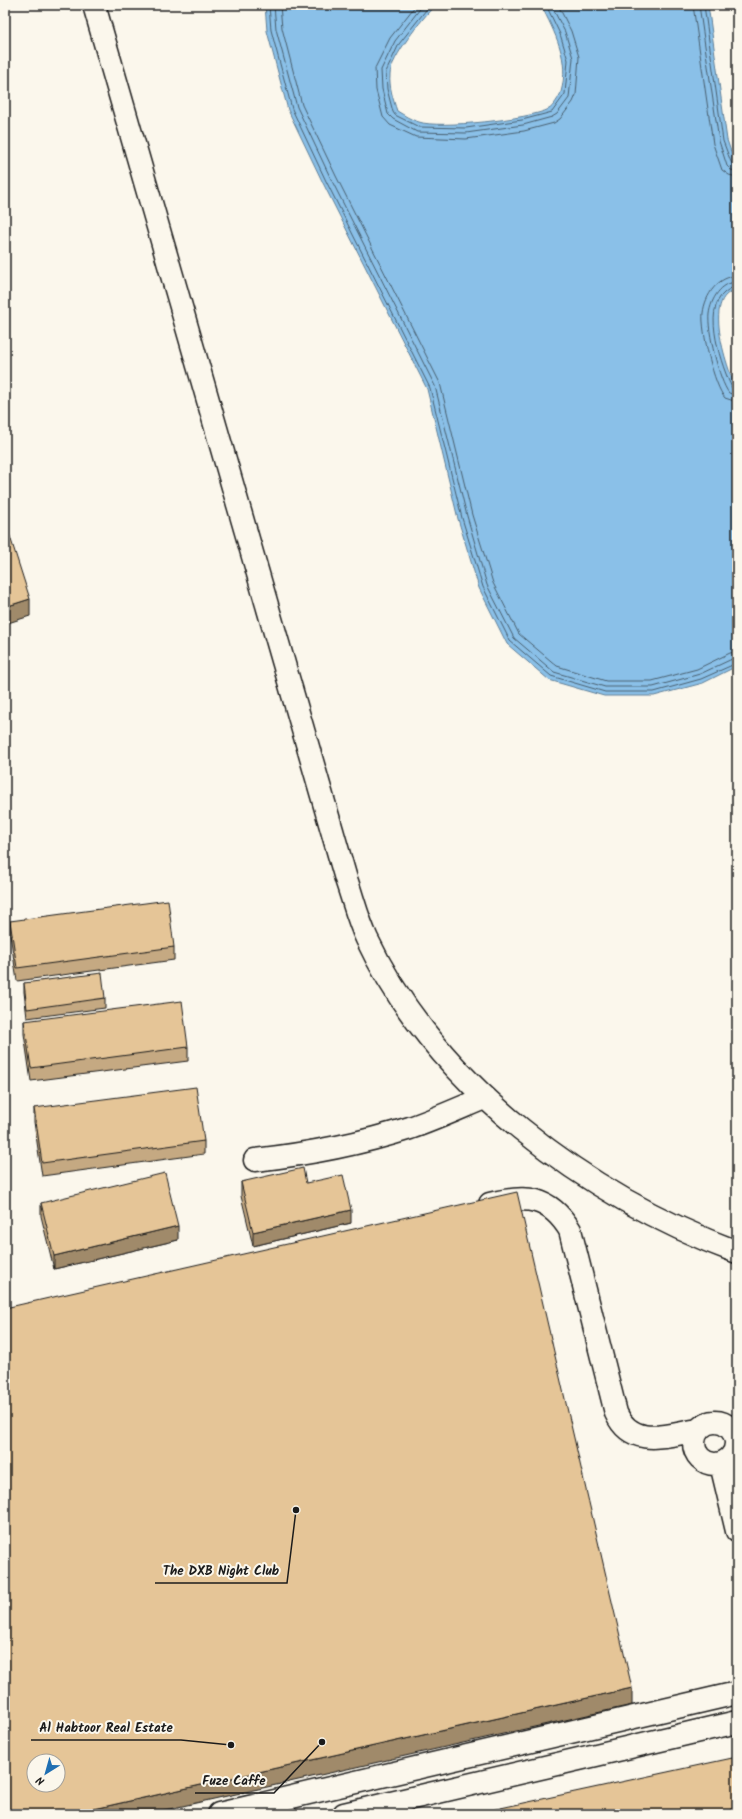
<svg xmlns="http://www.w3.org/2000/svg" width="742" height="1819" viewBox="0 0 742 1819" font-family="Kalam,sans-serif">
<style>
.water{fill:#8ac0e8;stroke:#5e7e96}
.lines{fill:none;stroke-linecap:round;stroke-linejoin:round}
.shore{stroke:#485e6e;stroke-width:1}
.minor-casing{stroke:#1c1c1c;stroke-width:25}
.minor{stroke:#fbf7ec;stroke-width:22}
.wall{fill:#c5a982;stroke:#1c1c1c}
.shaded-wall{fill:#a08a6a;stroke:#1c1c1c}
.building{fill:#e5c597;stroke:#1c1c1c;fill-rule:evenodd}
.leader{fill:none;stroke:#1c1c1c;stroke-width:1.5}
.callout-dot{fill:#1c1c1c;stroke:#fbf7ec;stroke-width:1.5}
.callout-label{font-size:13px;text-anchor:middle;font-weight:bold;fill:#1c1c1c;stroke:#fbf7ec;stroke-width:4;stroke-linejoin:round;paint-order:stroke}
</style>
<rect width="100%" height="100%" fill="#fbf7ec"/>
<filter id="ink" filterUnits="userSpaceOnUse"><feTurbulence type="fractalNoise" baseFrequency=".025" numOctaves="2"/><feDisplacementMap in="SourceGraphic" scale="8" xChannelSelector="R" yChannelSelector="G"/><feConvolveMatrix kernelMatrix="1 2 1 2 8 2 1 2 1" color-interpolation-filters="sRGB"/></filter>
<g filter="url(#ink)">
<!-- water -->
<path class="water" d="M 265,5 L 435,5 C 423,18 390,58 390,75 C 389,87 393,99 397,111 C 404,115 411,120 419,122 C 438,129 531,119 549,109 C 553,107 560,96 561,92 C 570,60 555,33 541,5 L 708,5 L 727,140 L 734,160 L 737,164 L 737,290 C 700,295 729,372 737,391 L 737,666 L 703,683 L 654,696 L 604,696 L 549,680 L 507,644 L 479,588 L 458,519 L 427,389 L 323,183 L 288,110 L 267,31 Z"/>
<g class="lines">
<!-- shore -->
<path class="shore" d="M 269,5 L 271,30 L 292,109 L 326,181 L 430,388 L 462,518 L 483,587 L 510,641 L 551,676 L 605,692 L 654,692 L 701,679 L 737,663
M 274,5 L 276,29 L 297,107 L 331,179 L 435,386 L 467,516 L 487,585 L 514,638 L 554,672 L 605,687 L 653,687 L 700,674 L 732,659 L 737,658
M 280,5 L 282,28 L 302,105 L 336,176 L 440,383 L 472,515 L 493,583 L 519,634 L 557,666 L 606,681 L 652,681 L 697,669 L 730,653 L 737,652
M 416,5 L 390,38 L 375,68 L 376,90 L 383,117 L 390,125 L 416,137 L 466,139 L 524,131 L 554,123 L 560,119 L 573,102 L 576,95 L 579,57 L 571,31 L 558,5
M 423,5 L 395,41 L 381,70 L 382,89 L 388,114 L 393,119 L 417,132 L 466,133 L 523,125 L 552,117 L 557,114 L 569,98 L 573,58 L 565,32 L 551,5
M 430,5 L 399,44 L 386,72 L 387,89 L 393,112 L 395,115 L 419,127 L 466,128 L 522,120 L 552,112 L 565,94 L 568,60 L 560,34 L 546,5
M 693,5 L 713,144 L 722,170 L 729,175 L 737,177
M 699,5 L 719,141 L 727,166 L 731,170 L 737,171
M 704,5 L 723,141 L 731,162 L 733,165 L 737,166
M 737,276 C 718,276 705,295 703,313 C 701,330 714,386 725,398 L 737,402
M 737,282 C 721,282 711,299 709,314 C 707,329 719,381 729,393 L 737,396
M 737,287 C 731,287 728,290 724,293 C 702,311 722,367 732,388 L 737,391"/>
<defs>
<path id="minor" d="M 94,5 L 346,879 C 353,899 358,920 367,939 C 436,1085 588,1197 737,1252
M 255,1160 C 308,1154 360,1144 410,1128 C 436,1119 460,1108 484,1098
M 490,1204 C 526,1195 549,1196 570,1230 L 616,1413 C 632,1449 667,1435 698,1430
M694 1443a21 21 0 1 1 42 0a21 21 0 1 1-42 0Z
M 721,1464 L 737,1531
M 219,1814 L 737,1693
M 344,1814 L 737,1722"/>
</defs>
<!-- minor casing -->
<use href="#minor" class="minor-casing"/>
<!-- minor -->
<use href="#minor" class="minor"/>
</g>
<!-- wall -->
<path class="wall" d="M 10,921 L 174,947 L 174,960 L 17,981 L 10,934 Z
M 24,983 L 105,998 L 105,1008 L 27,1018 L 24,992 Z
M 24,1021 L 188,1047 L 188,1061 L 31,1081 L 24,1034 Z
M 34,1108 L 204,1141 L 204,1154 L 42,1176 L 34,1122 Z
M 241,1182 L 306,1183 L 351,1223 L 253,1246 L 241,1196 Z
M 41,1203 L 178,1240 L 54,1269 L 41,1216 Z"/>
<!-- shaded-wall -->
<path class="shaded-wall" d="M 30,599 L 30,616 L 5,624 L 5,607 Z
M 351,1210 L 351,1223 L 253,1246 L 253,1232 Z
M 178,1226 L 178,1240 L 54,1269 L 54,1256 Z
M 632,1688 L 632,1705 L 147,1814 L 72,1814 Z"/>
<!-- building -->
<path class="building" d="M 5,521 L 30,599 L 5,607 Z
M 168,900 L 174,947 L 17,968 L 10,921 Z
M 102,973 L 105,998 L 27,1009 L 24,983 Z
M 182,1001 L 188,1047 L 31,1068 L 24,1021 Z
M 196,1087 L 204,1141 L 42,1163 L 34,1108 Z
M 303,1168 L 306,1183 L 343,1175 L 351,1210 L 253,1232 L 241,1182 Z
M 165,1173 L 178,1226 L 54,1256 L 41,1203 Z
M 517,1192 L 632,1688 L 72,1814 L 5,1814 L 5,1308 ZM 34,1761 L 58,1761 L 58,1785 L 34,1785 Z
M 737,1757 L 737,1814 L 473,1814 Z"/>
</g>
<!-- callouts -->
<path class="leader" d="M296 1510L287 1583H155M231 1745L181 1740H31M322 1742L274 1793H195"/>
<g class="callout-dot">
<circle cx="296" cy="1510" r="4"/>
<circle cx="231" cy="1745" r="4"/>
<circle cx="322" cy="1742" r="4"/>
</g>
<g class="callout-label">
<text x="221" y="1575">The DXB Night Club</text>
<text x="106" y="1732">Al Habtoor Real Estate</text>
<text x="234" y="1785">Fuze Caffe</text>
</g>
<!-- margin -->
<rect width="742" height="1819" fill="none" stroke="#fbf7ec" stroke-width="20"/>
<rect x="10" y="10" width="722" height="1799" fill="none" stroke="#1c1c1c" stroke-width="1.5" filter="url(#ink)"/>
<!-- north arrow -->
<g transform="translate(46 1773) rotate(217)"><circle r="19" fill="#fbf7ec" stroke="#a29f99"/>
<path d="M0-3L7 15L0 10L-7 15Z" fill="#1f6fb2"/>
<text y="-6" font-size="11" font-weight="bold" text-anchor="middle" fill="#1c1c1c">N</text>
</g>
</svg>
